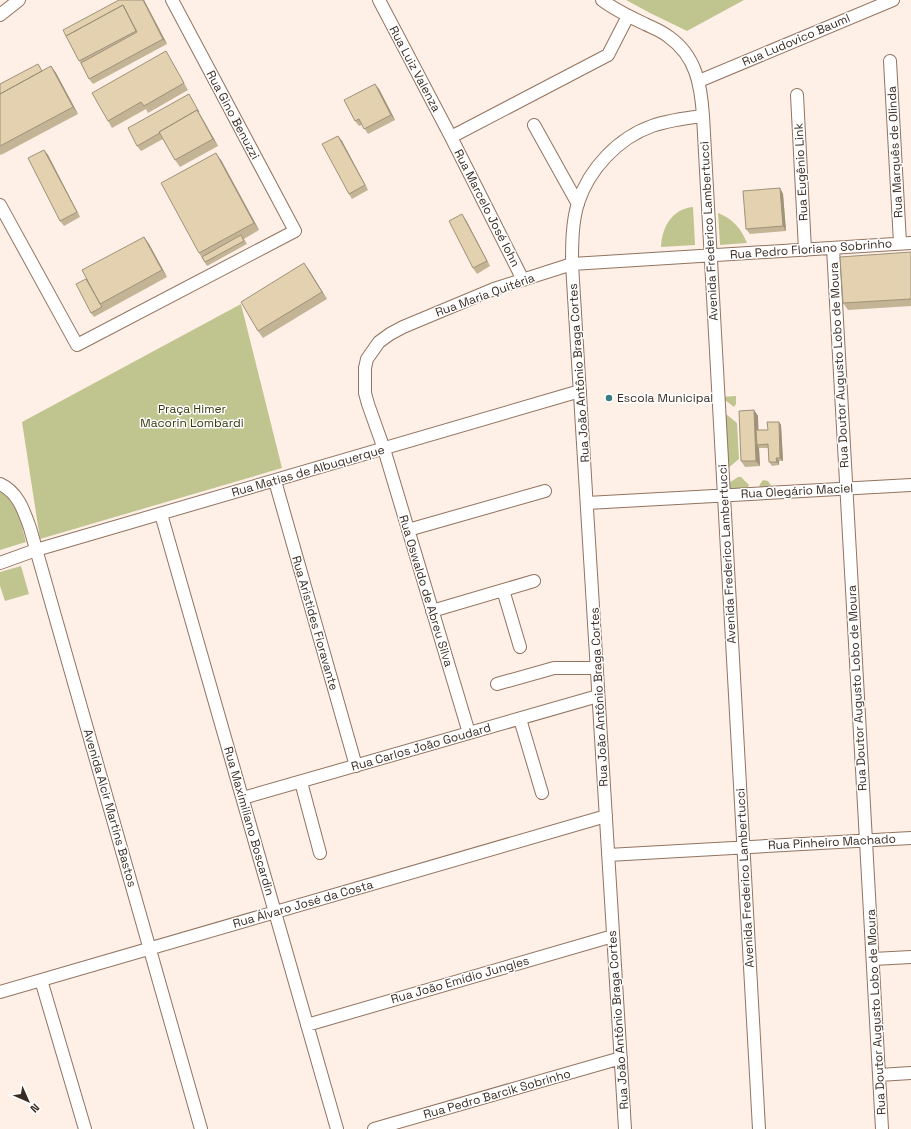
<svg xmlns="http://www.w3.org/2000/svg" width="911" height="1129" viewBox="0 0 911 1129" font-family="'Space Grotesk',sans-serif">
<style>
.green{fill:#c0c590}
.lines{fill:none;stroke-linecap:round;stroke-linejoin:round}
.minor-casing{stroke:#92735f;stroke-width:14}
.minor{stroke:#fff;stroke-width:12}
.wall{fill:#c3b496}
.shaded-wall{fill:#9f927a}
.building{fill:#e3d1af;stroke:#9f927a}
.poi-dot{fill:#357d82;stroke:#fff;stroke-width:1.5}
.labels{text-anchor:middle;dominant-baseline:central;stroke-width:3;stroke-linejoin:round;paint-order:stroke}
.street-label{font-size:12px;fill:#392b23;stroke:#fff}
.poi-label{font-size:12px;fill:#392b23;stroke:#fff;text-anchor:start}
.park-label{font-size:12px;fill:#383a0d;stroke:#fff}
</style>
<rect width="100%" height="100%" fill="#fef0e7"/>
<!-- green -->
<path class="green" d="M 626,0 L 744,0 L 687,31 L 650,13 Z
M 693,207 L 695,245 L 661,247 C 662,227 672,209 693,207 Z
M 718,213 C 733,219 741,228 747,243 L 720,245 Z
M 241,304 L 282,468 L 40,539 L 22,422 Z
M 736,396 L 736,404 L 734,407 L 721,397 Z
M 721,410 L 737,423 L 739,459 L 727,469 Z
M 738,477 L 741,477 L 749,485 L 746,491 L 729,490 L 726,485 Z
M 763,480 L 768,481 L 774,490 L 758,491 L 760,484 Z
M 0,491 C 17,502 21,523 26,542 L 0,550 Z
M 21,566 L 29,594 L 5,601 L 0,586 L 0,572 Z"/>
<g class="lines">
<defs>
<path id="minor" d="M 379,0 L 451,137 L 523,280
M 602,0 C 615,10 630,17 645,24 C 653,28 662,31 669,37 C 696,56 701,85 703,116 L 759,1129
M 0,15 L 19,0
M 890,61 L 900,243
M 699,81 L 893,0
M 797,95 L 805,250
M 534,125 L 578,204
M 451,137 L 608,55 L 628,16
M 0,205 L 77,345 L 295,231 L 172,0
M 833,248 L 882,1129
M 275,481 L 356,766
M 0,484 C 18,492 24,511 30,528 L 201,1129
M 587,503 L 911,485
M 161,514 L 337,1129
M 408,530 L 545,491
M 0,563 L 36,550 L 580,391
M 503,590 L 520,647
M 432,611 L 534,581
M 497,684 L 554,668 L 597,668
M 520,719 L 542,793
M 469,733 L 384,449 L 368,404 L 365,393 L 365,368 L 367,359 L 379,342 L 390,334 L 403,327 L 494,289 L 572,264 L 911,243
M 301,782 L 320,853
M 243,798 L 598,696
M 608,855 L 911,838
M 873,959 L 911,957
M 41,980 L 85,1129
M 0,992 L 606,816
M 307,1025 L 613,936
M 879,1075 L 911,1073
M 374,1129 L 621,1058
M 625,1129 L 572,264 C 572,245 572,222 578,203 C 589,169 618,138 652,126 C 669,120 686,118 703,116"/>
</defs>
<!-- minor casing -->
<use href="#minor" class="minor-casing"/>
<!-- minor -->
<use href="#minor" class="minor"/>
</g>
<!-- wall -->
<path class="wall" d="M 119,0 L 144,0 L 167,44 L 93,84 L 89,79 L 66,36 Z
M 170,58 L 188,90 L 148,113 L 146,109 L 112,128 L 108,121 Z
M 51,66 L 56,73 L 78,114 L 1,155 L 0,154 L 0,84 L 43,71 Z
M 379,89 L 395,120 L 368,134 L 362,125 L 359,126 L 355,121 Z
M 192,100 L 218,146 L 180,167 L 175,160 L 163,139 L 141,151 L 137,146 Z
M 338,136 L 342,141 L 368,190 L 352,199 L 349,194 Z
M 44,150 L 48,155 L 80,217 L 64,226 L 60,221 Z
M 221,160 L 259,230 L 244,239 L 247,244 L 207,266 L 199,253 Z
M 780,188 L 783,194 L 786,231 L 750,234 L 746,229 Z
M 466,220 L 490,266 L 477,274 L 473,268 Z
M 144,237 L 149,244 L 167,277 L 94,317 L 91,313 L 86,279 Z
M 911,252 L 911,306 L 848,310 L 843,303 Z
M 309,270 L 327,299 L 263,338 L 258,331 Z
M 754,410 L 758,416 L 758,430 L 768,430 L 779,422 L 781,425 L 783,461 L 779,461 L 779,465 L 772,466 L 769,462 L 768,448 L 759,448 L 760,466 L 745,467 L 741,461 Z"/>
<!-- shaded-wall -->
<path class="shaded-wall" d="M 143,0 L 144,0 L 167,44 L 163,39 Z
M 51,66 L 56,73 L 78,114 L 73,107 Z
M 375,84 L 379,89 L 395,120 L 391,115 Z
M 189,94 L 192,100 L 218,146 L 213,139 Z
M 338,136 L 342,141 L 368,190 L 365,185 Z
M 44,150 L 48,155 L 80,217 L 77,212 Z
M 216,153 L 221,160 L 259,230 L 254,223 Z
M 780,188 L 783,194 L 786,231 L 783,226 Z
M 462,214 L 466,220 L 490,266 L 487,261 Z
M 144,237 L 149,244 L 167,277 L 162,270 Z
M 304,263 L 309,270 L 327,299 L 322,292 Z
M 754,410 L 758,416 L 759,445 L 757,445 L 759,448 L 760,466 L 756,461 Z
M 779,422 L 781,425 L 783,461 L 780,458 Z
M 776,458 L 779,461 L 779,465 L 777,462 Z"/>
<!-- building -->
<path class="building" d="M 119,0 L 143,0 L 163,39 L 89,79 L 81,63 L 137,32 L 123,5 L 66,36 L 63,30 Z
M 123,5 L 136,31 L 79,61 L 66,36 Z
M 166,51 L 184,83 L 144,106 L 141,102 L 108,121 L 92,93 Z
M 38,64 L 42,71 L 0,94 L 0,84 Z
M 51,66 L 73,107 L 0,146 L 0,94 Z
M 375,84 L 391,115 L 364,129 L 359,119 L 355,121 L 344,100 Z
M 189,94 L 199,112 L 197,110 L 159,132 L 160,133 L 137,146 L 128,128 Z
M 197,110 L 213,139 L 175,160 L 159,132 Z
M 338,136 L 365,185 L 349,194 L 322,144 Z
M 44,150 L 77,212 L 60,221 L 28,158 Z
M 216,153 L 254,223 L 199,253 L 161,183 Z
M 780,188 L 783,226 L 746,229 L 743,191 Z
M 462,214 L 487,261 L 473,268 L 449,221 Z
M 241,235 L 244,241 L 205,262 L 202,257 Z
M 144,237 L 162,270 L 100,304 L 82,270 Z
M 911,252 L 911,299 L 843,303 L 840,257 Z
M 304,263 L 322,292 L 258,331 L 241,302 Z
M 86,279 L 102,307 L 91,313 L 76,284 Z
M 754,410 L 756,461 L 741,461 L 739,411 Z
M 767,422 L 779,422 L 780,458 L 776,458 L 777,462 L 769,462 L 768,444 L 757,445 L 756,430 L 768,430 Z"/>
<!-- markers -->
<circle class="poi-dot" cx="609" cy="398" r="4"/>
<g class="labels">
<!-- street labels -->
<g class="street-label">
<text transform="translate(796 40) rotate(-23)">Rua Ludovico Bauml</text>
<text transform="translate(415 69) rotate(62)">Rua Luiz Valenza</text>
<text transform="translate(233 115) rotate(62)">Rua Gino Benuzzi</text>
<text transform="translate(895 152) rotate(-93)">Rua Marquês de Olinda</text>
<text transform="translate(801 172) rotate(-93)">Rua Eugênio Link</text>
<text transform="translate(487 208) rotate(63)">Rua Marcelo José Iohn</text>
<text transform="translate(709 231) rotate(-93)">Avenida Frederico Lambertucci</text>
<text transform="translate(811 249) rotate(-4)">Rua Pedro Floriano Sobrinho</text>
<text transform="translate(485 295) rotate(-20)">Rua Maria Quitéria</text>
<text transform="translate(839 365) rotate(-93)">Rua Doutor Augusto Lobo de Moura</text>
<text transform="translate(579 373) rotate(-94)">Rua João Antônio Braga Cortes</text>
<text transform="translate(308 471) rotate(-16)">Rua Matias de Albuquerque</text>
<text transform="translate(797 491) rotate(-3)">Rua Olegário Maciel</text>
<text transform="translate(727 554) rotate(-93)">Avenida Frederico Lambertucci</text>
<text transform="translate(426 591) rotate(73)">Rua Oswaldo de Abreu Silva</text>
<text transform="translate(315 623) rotate(74)">Rua Aristides Fioravante</text>
<text transform="translate(857 688) rotate(-93)">Rua Doutor Augusto Lobo de Moura</text>
<text transform="translate(599 697) rotate(-93)">Rua João Antônio Braga Cortes</text>
<text transform="translate(421 747) rotate(-16)">Rua Carlos João Goudard</text>
<text transform="translate(110 808) rotate(74)">Avenida Alcir Martins Bastos</text>
<text transform="translate(249 821) rotate(74)">Rua Maximiliano Boscardin</text>
<text transform="translate(832 842) rotate(-3)">Rua Pinheiro Machado</text>
<text transform="translate(745 878) rotate(-93)">Avenida Frederico Lambertucci</text>
<text transform="translate(303 904) rotate(-16)">Rua Álvaro José da Costa</text>
<text transform="translate(460 980) rotate(-16)">Rua João Emídio Jungles</text>
<text transform="translate(876 1012) rotate(-93)">Rua Doutor Augusto Lobo de Moura</text>
<text transform="translate(618 1020) rotate(-94)">Rua João Antônio Braga Cortes</text>
<text transform="translate(497 1094) rotate(-16)">Rua Pedro Barcik Sobrinho</text>
</g>
<!-- poi labels -->
<g class="poi-label">
<text x="617" y="398">Escola Municipal</text>
</g>
<!-- park labels -->
<g class="park-label">
<text x="192" y="409">Praça Himer<tspan x="192" dy="14">Macorin Lombardi</tspan></text>
</g>
</g>
<!-- north arrow -->
<g transform="translate(28 1101) rotate(135)" stroke="#ffffff" stroke-width="3" paint-order="stroke">
<path d="M0-3L7 15L0 10L-7 15Z" fill="#392b23"/>
<text y="-6" font-size="11" font-weight="bold" text-anchor="middle" fill="#392b23">N</text>
</g>
</svg>
